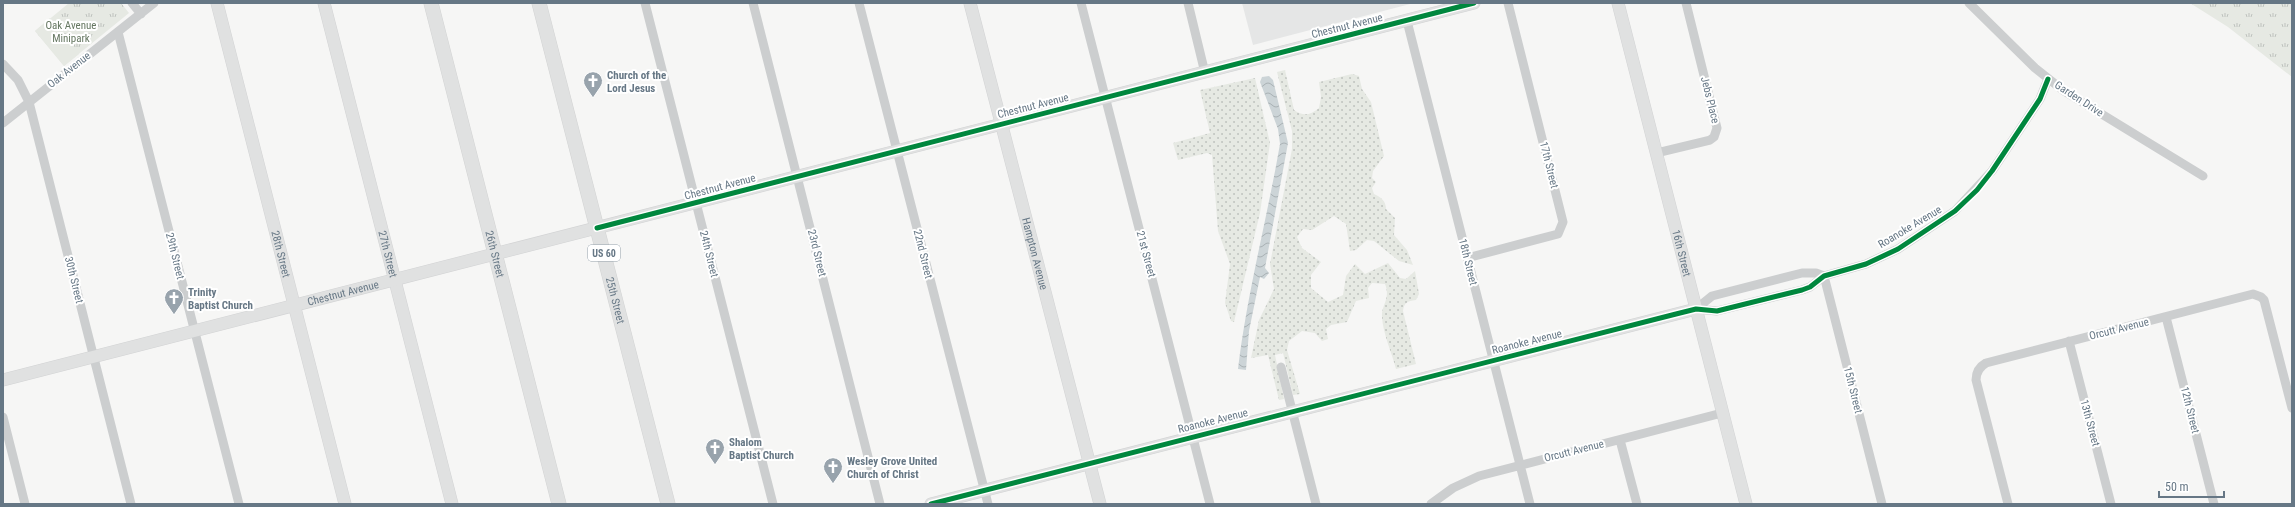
<svg xmlns="http://www.w3.org/2000/svg" width="2295" height="507" viewBox="0 0 2295 507" font-family="'Roboto Condensed',sans-serif">
<style>
.built{fill:#e5e6e6}
.grass{fill:url(#grass-dots)}
.park{fill:url(#park-tufts)}
.garden{fill:#e6e9e3}
.water{fill:url(#water-waves)}
.lines{fill:none;stroke-linecap:round;stroke-linejoin:round}
.secondary-casing{stroke:#d2d3d4;stroke-width:13}
.primary-casing{stroke:#d2d3d3;stroke-width:15}
.street{stroke:#cccecf;stroke-width:9}
.secondary{stroke:#e0e1e1;stroke-width:12}
.primary{stroke:#e0e1e1;stroke-width:14}
.cycleway-casing{stroke:#fff;stroke-width:8}
.cycleway{stroke:#00873e;stroke-width:5}
.labels{text-anchor:middle;dominant-baseline:central;stroke-width:4;stroke-linejoin:round;paint-order:stroke}
.shield{fill:#fff;stroke:#94a0aa;stroke-width:1}
.shield-label{font-size:10px;font-weight:bold;fill:#667785}
.park-label{font-size:11px;fill:#657761;stroke:#fff}
.street-label{font-size:11px;fill:#667785;stroke:#fff}
.poi-label{font-size:11px;font-weight:bold;fill:#667785;stroke:#fff;text-anchor:start}
</style>
<defs>
<pattern id="grass-dots" width="8" height="8" patternUnits="userSpaceOnUse"><rect width="8" height="8" fill="#e6e9e3"/><path d="M2 2h.1M6 6h.1" fill="none" stroke="#bec2be" stroke-width="1.8" stroke-linecap="round"/></pattern>
<pattern id="park-tufts" width="24" height="20" patternUnits="userSpaceOnUse"><rect width="24" height="20" fill="#e6e9e3"/><path d="M3 7l-1-3M5 7V3M7 7l1-3M15 17l-1-3M17 17v-4M19 17l1-3" fill="none" stroke="#bec2be"/></pattern>
<pattern id="water-waves" width="16" height="10" patternUnits="userSpaceOnUse"><rect width="16" height="10" fill="#ccd4d7"/><path d="M0 5q4-4 8 0t8 0" fill="none" stroke="#a9b1b4"/></pattern>
</defs>
<rect width="100%" height="100%" fill="#f6f6f5"/>
<!-- built -->
<path class="built" d="M 1242,3 L 1414,3 L 1253,45 Z"/>
<!-- grass -->
<path class="grass" d="M 1285,70 L 1294,110 C 1304,117 1310,115 1319,108 L 1321,97 L 1319,82 L 1352,74 L 1359,76 L 1362,89 L 1371,102 L 1384,156 L 1373,171 L 1372,178 L 1376,182 L 1372,188 L 1374,194 C 1381,197 1386,201 1386,209 L 1395,218 L 1394,235 L 1407,250 L 1413,265 L 1399,261 L 1374,241 L 1367,240 L 1356,250 L 1350,251 L 1346,224 L 1334,216 L 1312,230 L 1303,229 L 1297,237 L 1302,248 L 1321,262 L 1311,275 L 1311,288 L 1328,302 L 1343,295 L 1346,276 L 1355,264 L 1365,274 L 1388,263 L 1400,278 L 1406,279 L 1415,271 L 1419,294 L 1416,300 C 1407,301 1404,303 1403,311 L 1416,364 L 1396,369 C 1392,353 1383,334 1382,317 C 1381,305 1391,299 1385,284 L 1372,283 L 1368,288 L 1369,298 L 1356,301 L 1347,322 L 1331,325 L 1326,329 L 1328,339 L 1322,341 L 1315,333 L 1302,331 L 1289,341 L 1287,350 L 1300,394 L 1293,395 L 1283,353 L 1275,355 L 1284,399 L 1279,400 L 1268,355 L 1251,358 L 1259,320 L 1274,289 L 1270,264 L 1292,149 L 1292,131 L 1277,72 Z
M 1255,78 L 1270,143 L 1260,213 L 1234,322 L 1231,321 L 1225,303 L 1230,264 L 1218,231 L 1212,155 L 1207,153 L 1178,160 L 1173,143 L 1210,133 L 1200,90 Z"/>
<!-- park -->
<path class="park" d="M 69,3 L 121,3 L 129,13 L 64,66 L 35,31 Z
M 2190,3 L 2292,3 L 2292,77 L 2228,27 Z"/>
<!-- garden -->
<path class="garden" d="M 50,18 L 79,54 L 64,66 L 35,31 Z"/>
<!-- water -->
<path class="water" d="M 1269,76 L 1273,80 L 1288,143 L 1265,268 L 1269,273 L 1264,279 L 1260,277 L 1249,331 L 1246,370 L 1238,369 C 1247,293 1267,219 1280,144 L 1278,129 L 1260,82 L 1262,77 Z"/>
<g class="lines">
<defs>
<g id="secondary">
<path id="s1" d="M 217,3 L 345,504"/>
<path id="s2" d="M 324,3 L 452,504"/>
<path id="s3" d="M 970,3 L 1100,504"/>
<path id="s4" d="M 1618,3 L 1746,504"/>
<path id="s5" d="M 3,380 L 1474,3"/>
<path d="M 931,504 L 1696,309"/>
</g>
<g id="primary">
<path id="s6" d="M 431,3 L 559,504"/>
<path id="s7" d="M 539,3 L 668,504"/>
</g>
</defs>
<!-- secondary casing -->
<use href="#secondary" class="secondary-casing"/>
<!-- primary casing -->
<use href="#primary" class="primary-casing"/>
<!-- street -->
<path class="street" d="M 132,3 L 141,14
M 645,3 L 773,504
M 753,3 L 880,504
M 859,3 L 988,504
M 1081,3 L 1210,504
M 1188,3 L 1205,73
M 1969,3 L 2035,68 L 2064,91 L 2203,176
M 1407,21 L 1530,504
M 118,32 L 239,504
M 3,64 L 18,80 L 29,102 L 131,504
M 3,123 L 154,3
M 1656,153 L 1710,140 L 1714,137 L 1717,128 L 1686,3
M 1467,258 L 1558,234 L 1563,222 L 1508,3
M 1824,276 L 1882,504
M 2261,297 L 2264,300 L 2292,408
M 1696,309 L 1717,311 L 1802,290 L 1810,287 L 1824,276 L 1866,264 L 1898,249 L 1955,211 L 1992,171 L 2040,99 L 2048,79
M 1696,309 L 1712,296 L 1802,273 L 1816,273 L 1824,276
M 2166,317 L 2214,504
M 2069,341 L 2111,504
M 1281,367 L 1316,504
M 3,417 L 25,504
M 1620,440 L 1637,504
M 1431,504 L 1453,488 L 1479,476 L 1722,413
M 2008,504 L 1976,380 C 1976,372 1979,367 1986,363 L 2253,294 L 2261,297"/>
<!-- secondary -->
<use href="#secondary" class="secondary"/>
<!-- primary -->
<use href="#primary" class="primary"/>
<defs>
<path id="cycleway" d="M 597,228 L 1474,3
M 931,504 L 1676,314 L 1696,309 L 1717,311 L 1802,290 L 1810,287 L 1824,276 L 1866,264 L 1898,249 L 1955,211 L 1977,190 L 1992,171 L 2040,99 L 2048,79"/>
</defs>
<!-- cycleway casing -->
<use href="#cycleway" class="cycleway-casing"/>
<!-- cycleway -->
<use href="#cycleway" class="cycleway"/>
</g>
<!-- icons -->
<defs>
<symbol id="church-pin" viewBox="-11 -11 22 30"><path d="M0 17L-7.5 6A9.5 9.5 0 1 1 7.5 6Z" fill="#98a3ac" stroke="#fff"/><path d="M-1.2-6h2.4v3.5h3.3v2.4h-3.3V6h-2.4V-.1h-3.3v-2.4h3.3Z" fill="#fff"/></symbol>
</defs>
<g fill-rule="evenodd">
<use href="#church-pin" x="582" y="70" width="22" height="30"/>
<use href="#church-pin" x="163" y="287" width="22" height="30"/>
<use href="#church-pin" x="704" y="437" width="22" height="30"/>
<use href="#church-pin" x="822" y="456" width="22" height="30"/>
</g>
<g class="labels">
<!-- shield labels -->
<rect class="shield" x="588" y="245" width="32" height="16" rx="3"/>
<g class="shield-label">
<text x="604" y="253">US 60</text>
</g>
<!-- park labels -->
<g class="park-label">
<text x="71" y="25">Oak Avenue<tspan x="71" dy="13">Minipark</tspan></text>
</g>
<!-- street labels -->
<g class="street-label">
<text transform="translate(1347 26) rotate(-14)">Chestnut Avenue</text>
<text transform="translate(69 70) rotate(-38)">Oak Avenue</text>
<text transform="translate(2079 99) rotate(33)">Garden Drive</text>
<text transform="translate(1710 100) rotate(76)">Jebs Place</text>
<text transform="translate(1033 106) rotate(-14)">Chestnut Avenue</text>
<text transform="translate(1549 165) rotate(76)">17th Street</text>
<text transform="translate(720 187) rotate(-15)">Chestnut Avenue</text>
<text transform="translate(1910 227) rotate(-31)">Roanoke Avenue</text>
<text stroke="none"><textPath href="#s1" startOffset="259">28th Street</textPath></text>
<text stroke="none"><textPath href="#s6" startOffset="259">26th Street</textPath></text>
<text transform="translate(817 253) rotate(76)">23rd Street</text>
<text stroke="none"><textPath href="#s2" startOffset="259">27th Street</textPath></text>
<text transform="translate(709 254) rotate(76)">24th Street</text>
<text transform="translate(923 254) rotate(76)">22nd Street</text>
<text stroke="none"><textPath href="#s3" startOffset="259">Hampton Avenue</textPath></text>
<text transform="translate(1146 254) rotate(75)">21st Street</text>
<text stroke="none"><textPath href="#s4" startOffset="258">16th Street</textPath></text>
<text transform="translate(175 256) rotate(76)">29th Street</text>
<text transform="translate(1468 262) rotate(76)">18th Street</text>
<text transform="translate(74 280) rotate(76)">30th Street</text>
<text stroke="none"><textPath href="#s5" startOffset="351">Chestnut Avenue</textPath></text>
<text stroke="none"><textPath href="#s7" startOffset="307">25th Street</textPath></text>
<text transform="translate(2119 329) rotate(-14)">Orcutt Avenue</text>
<text transform="translate(1527 342) rotate(-14)">Roanoke Avenue</text>
<text transform="translate(1853 390) rotate(76)">15th Street</text>
<text transform="translate(2190 410) rotate(76)">12th Street</text>
<text transform="translate(1213 421) rotate(-14)">Roanoke Avenue</text>
<text transform="translate(2090 423) rotate(75)">13th Street</text>
<text transform="translate(1574 451) rotate(-14)">Orcutt Avenue</text>
</g>
<!-- poi labels -->
<g class="poi-label">
<text x="607" y="75">Church of the<tspan x="607" dy="13">Lord Jesus</tspan></text>
<text x="188" y="292">Trinity<tspan x="188" dy="13">Baptist Church</tspan></text>
<text x="729" y="442">Shalom<tspan x="729" dy="13">Baptist Church</tspan></text>
<text x="847" y="461">Wesley Grove United<tspan x="847" dy="13">Church of Christ</tspan></text>
</g>
</g>
<!-- border -->
<rect width="2295" height="507" fill="none" stroke="#667785" stroke-width="8"/>
<!-- scale -->
<path d="M2159 491v6h65v-6" fill="none" stroke="#667785" stroke-width="2"/>
<text x="2165" y="491" font-size="12" fill="#667785" stroke="#ffffff" stroke-width="3" paint-order="stroke">50 m</text>
</svg>
